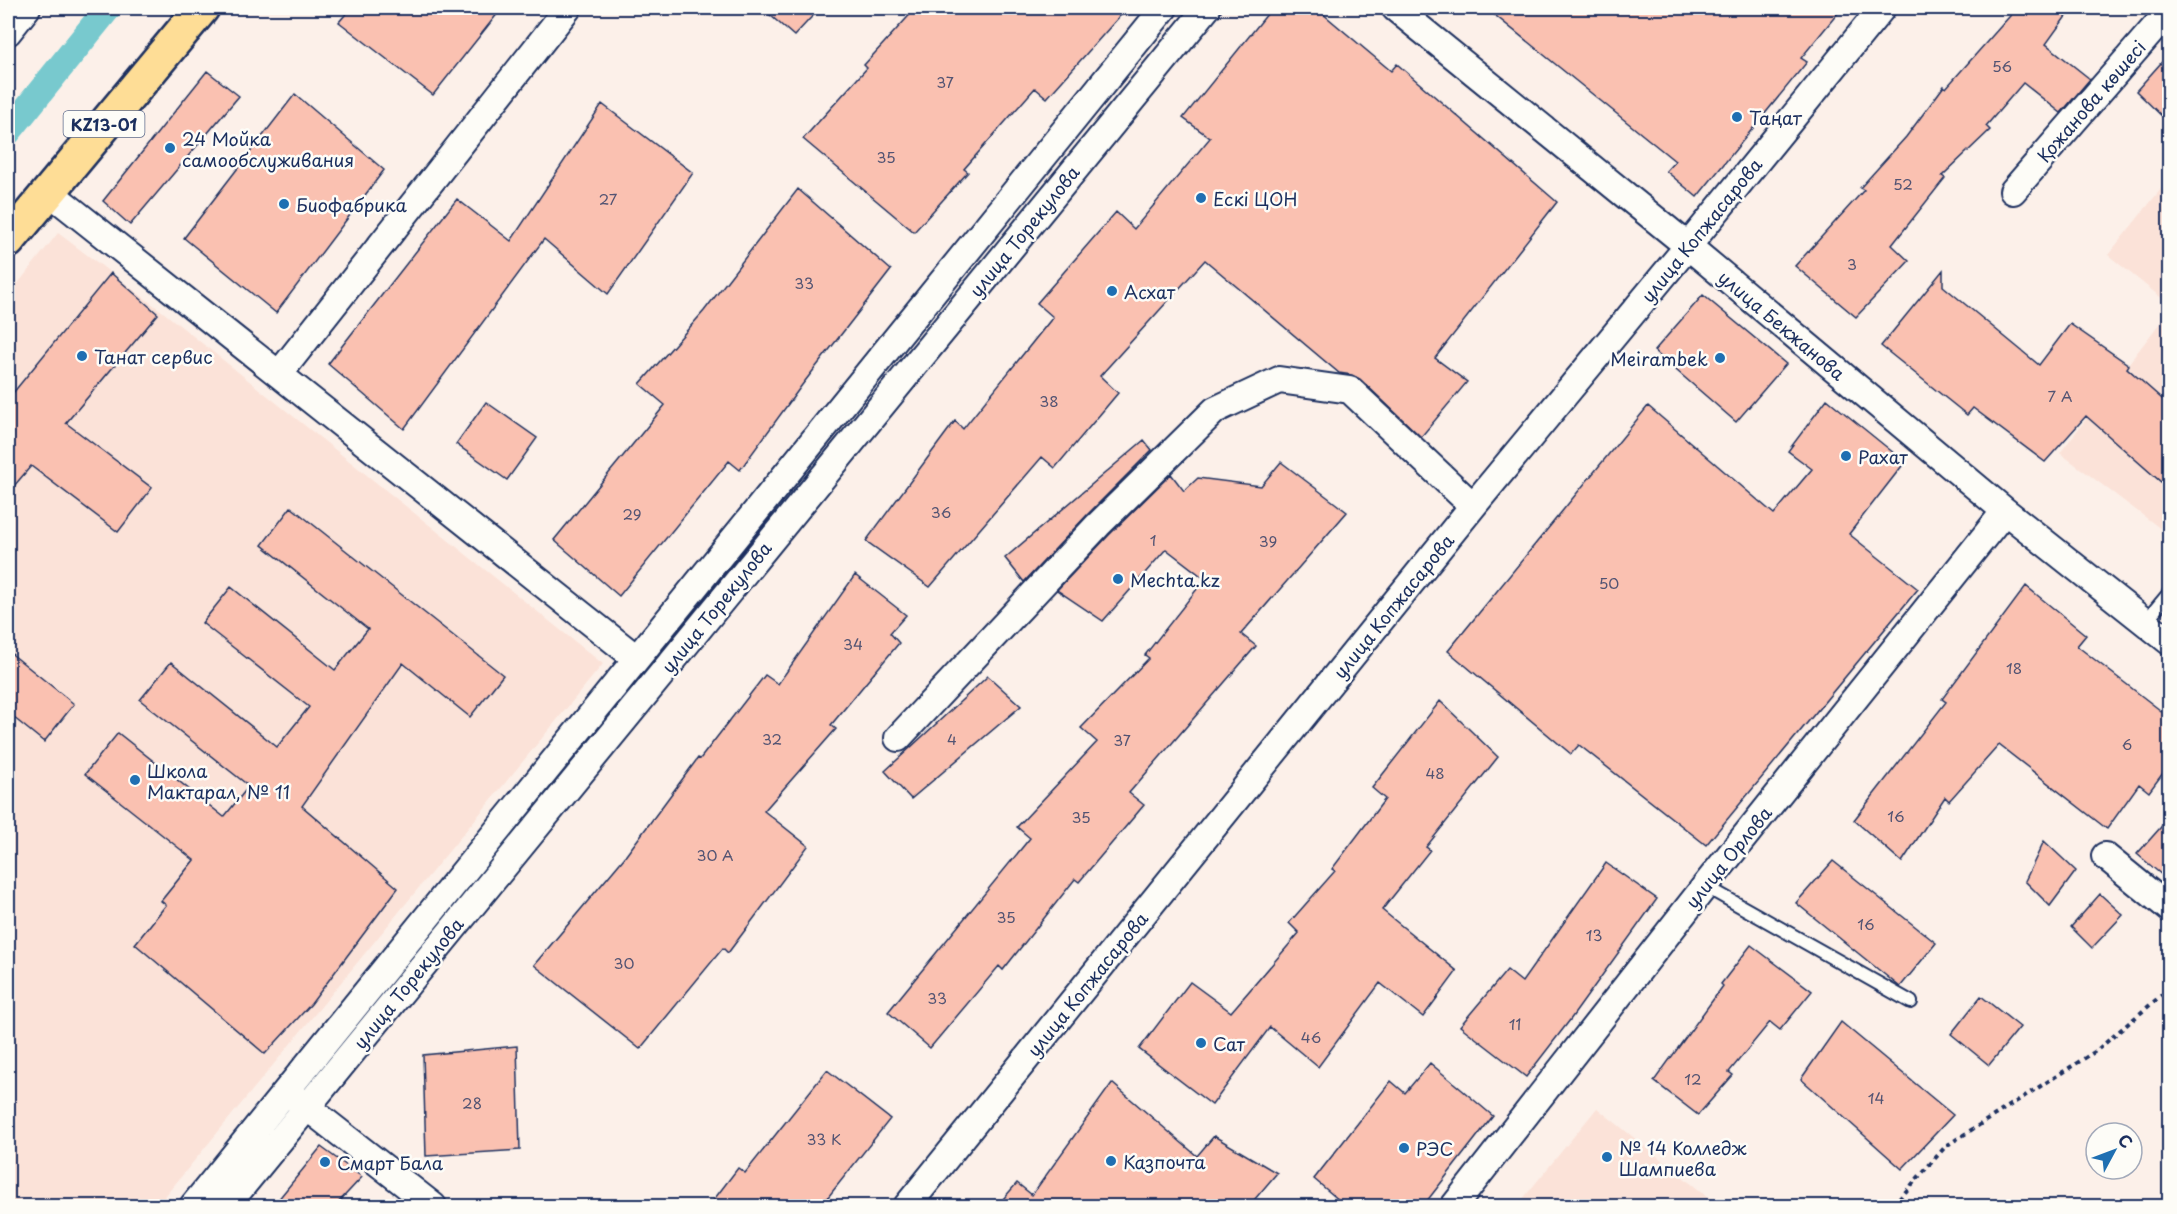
<svg xmlns="http://www.w3.org/2000/svg" width="2177" height="1214" viewBox="0 0 2177 1214" font-family="'Playpen Sans',sans-serif">
<style>
.built{fill:#fbe2d8}
.lines{fill:none;stroke-linecap:round;stroke-linejoin:round}
.canal{stroke:#78c9ce;stroke-width:27}
.building{fill:#fac1b1;stroke:#1b2f5e;stroke-width:1.5}
.lane-casing{stroke:#1b2f5e;stroke-width:16}
.street-casing{stroke:#1b2f5e;stroke-width:30}
.primary-casing{stroke:#1b2f5e;stroke-width:38}
.path{stroke:#1b2f5e;stroke-width:4;stroke-dasharray:4.5 4.5;stroke-linecap:butt}
.lane{stroke:#fdfcf7;stroke-width:12}
.street{stroke:#fdfcf7;stroke-width:26}
.primary{stroke:#fedd96;stroke-width:33}
.poi-dot{fill:#1f6fb2;stroke:#fdfcf7;stroke-width:2}
.labels{text-anchor:middle;dominant-baseline:central;stroke-width:5;stroke-linejoin:round;paint-order:stroke}
.number-label{font-size:15px;fill:#535473}
.shield{fill:#fdfcf7;stroke:#5f6c8c;stroke-width:1.5}
.shield-label{font-size:16px;font-weight:bold;fill:#1b2f5e}
.street-label{font-size:18px;fill:#1b2f5e;stroke:#fdfcf7}
.poi-label{font-size:18px;fill:#1b2f5e;stroke:#fdfcf7;text-anchor:start}
</style>
<rect width="100%" height="100%" fill="#fcf0e9"/>
<filter id="ink" filterUnits="userSpaceOnUse"><feTurbulence type="fractalNoise" baseFrequency=".0167" numOctaves="2"/><feDisplacementMap in="SourceGraphic" scale="12" xChannelSelector="R" yChannelSelector="G"/><feConvolveMatrix kernelMatrix="1 2 1 2 8 2 1 2 1" color-interpolation-filters="sRGB"/></filter>
<g filter="url(#ink)">
<!-- built -->
<path class="built" d="M 2169,179 L 2169,304 L 2108,255 Z
M 58,233 L 163,312 L 603,664 L 157,1206 L 8,1206 L 8,296 Z
M 2169,311 L 2169,535 L 2060,453 Z
M 1597,1108 L 1719,1206 L 1517,1206 Z"/>
<g class="lines">
<!-- canal -->
<path class="canal" d="M 8,132 L 108,8"/>
</g>
<!-- building -->
<path class="building" d="M 351,8 L 502,8 L 433,95 L 339,22 Z
M 762,8 L 820,8 L 794,36 Z
M 916,8 L 1127,8 L 1047,98 L 1035,88 L 964,169 L 968,172 L 914,232 L 803,139 L 867,68 L 864,65 Z
M 1272,8 L 1316,8 L 1391,71 L 1397,64 L 1557,202 L 1435,358 L 1467,382 L 1421,437 L 1360,379 L 1352,375 L 1339,373 L 1205,260 L 1100,376 L 1118,393 L 1055,468 L 1042,457 L 930,587 L 866,541 L 955,421 L 963,429 L 1053,317 L 1037,303 L 1116,212 L 1134,229 L 1210,138 L 1183,118 Z
M 1486,8 L 1842,8 L 1801,58 L 1807,62 L 1697,197 L 1666,171 L 1675,161 Z
M 2017,8 L 2072,8 L 2046,44 L 2090,79 L 2061,113 L 2023,83 L 1986,126 L 1990,130 L 1942,176 L 1945,178 L 1892,245 L 1909,261 L 1856,317 L 1795,266 L 1864,190 L 1860,188 L 1906,137 L 1944,86 L 1946,88 Z
M 2169,54 L 2169,123 L 2136,91 Z
M 207,71 L 239,96 L 130,225 L 103,201 Z
M 295,94 L 384,170 L 276,313 L 184,238 Z
M 602,104 L 693,173 L 608,294 L 544,239 L 404,429 L 328,364 L 457,199 L 511,241 Z
M 798,189 L 891,270 L 802,385 L 740,470 L 729,461 L 619,596 L 554,540 L 665,405 L 640,384 L 704,311 Z
M 1943,270 L 1943,286 L 2039,365 L 2070,324 L 2129,365 L 2127,368 L 2169,405 L 2169,489 L 2086,416 L 2045,462 L 1973,408 L 1967,415 L 1881,346 Z
M 111,273 L 158,314 L 66,423 L 152,488 L 118,532 L 31,466 L 8,493 L 8,399 Z
M 1703,295 L 1786,364 L 1736,422 L 1654,351 Z
M 1827,399 L 1905,462 L 1849,534 L 1918,589 L 1706,845 L 1579,745 L 1571,754 L 1448,651 L 1648,406 L 1774,514 L 1812,469 L 1788,451 Z
M 486,402 L 537,438 L 507,480 L 456,444 Z
M 1144,440 L 1152,450 L 1087,515 L 1024,582 L 1005,558 Z
M 1281,462 L 1347,512 L 1241,634 L 1256,646 L 1129,793 L 1144,805 L 1079,882 L 1075,879 L 1003,970 L 999,966 L 930,1048 L 888,1012 L 1030,838 L 1017,827 L 1097,742 L 1081,728 L 1149,658 L 1145,655 L 1205,579 L 1166,549 L 1103,621 L 1057,590 L 1109,535 L 1171,474 L 1184,491 L 1198,478 L 1261,486 Z
M 291,507 L 503,675 L 470,717 L 403,663 L 302,806 L 398,888 L 311,1004 L 265,1054 L 135,944 L 166,905 L 161,901 L 194,860 L 85,774 L 118,733 L 224,817 L 249,786 L 140,700 L 171,662 L 277,747 L 309,707 L 202,623 L 231,587 L 335,670 L 368,629 L 262,545 Z
M 855,575 L 906,615 L 890,633 L 899,643 L 831,725 L 836,729 L 764,811 L 808,846 L 728,953 L 723,948 L 640,1049 L 534,965 L 624,858 L 698,758 L 700,759 L 765,675 L 778,684 Z
M 2026,586 L 2086,635 L 2077,646 L 2169,717 L 2169,765 L 2149,792 L 2139,784 L 2107,829 L 1999,745 L 1949,801 L 1945,797 L 1902,862 L 1854,820 L 1946,702 L 1942,699 Z
M 8,651 L 74,704 L 44,742 L 8,713 Z
M 988,676 L 1021,706 L 911,799 L 885,771 Z
M 1440,701 L 1498,757 L 1426,847 L 1430,850 L 1382,910 L 1457,971 L 1423,1017 L 1380,983 L 1318,1067 L 1270,1027 L 1212,1105 L 1139,1049 L 1190,982 L 1231,1012 L 1299,933 L 1289,923 L 1335,871 L 1332,869 L 1385,799 L 1372,788 Z
M 2169,818 L 2169,881 L 2137,854 Z
M 2044,841 L 2076,871 L 2050,906 L 2025,881 Z
M 1833,861 L 1936,943 L 1900,987 L 1796,903 Z
M 1606,863 L 1657,899 L 1570,1020 L 1526,1077 L 1460,1026 L 1507,970 L 1522,982 Z
M 2100,894 L 2123,915 L 2092,948 L 2071,927 Z
M 1751,945 L 1812,991 L 1780,1030 L 1770,1022 L 1729,1072 L 1733,1075 L 1698,1115 L 1654,1081 L 1723,986 L 1721,984 Z
M 1981,996 L 2020,1027 L 1989,1065 L 1951,1034 Z
M 1841,1022 L 1953,1115 L 1902,1169 L 1801,1079 Z
M 517,1046 L 520,1150 L 426,1156 L 423,1055 Z
M 1430,1063 L 1493,1116 L 1423,1206 L 1346,1206 L 1314,1179 L 1391,1081 L 1405,1093 Z
M 827,1070 L 890,1119 L 821,1206 L 709,1206 L 738,1168 L 745,1173 Z
M 1112,1083 L 1197,1156 L 1214,1136 L 1277,1173 L 1249,1206 L 997,1206 L 1017,1183 L 1032,1195 Z
M 321,1147 L 362,1177 L 335,1206 L 273,1206 Z"/>
<g class="lines">
<defs>
<path id="lane" d="M 2145,622 L 2170,592
M 1705,886 L 1911,1002"/>
<path id="street" d="M 1395,8 L 1688,246 L 2005,511 L 2170,642
M 8,32 L 27,8
M 48,191 L 636,658
M 2013,191 L 2170,10
M 279,374 L 568,8
M 898,738 L 1098,525 L 1215,410 L 1279,380 L 1350,390 L 1473,506
M 2105,856 L 2170,909
M 294,1097 L 433,1206
M 193,1206 L 1164,8
M 226,1206 L 1207,8
M 907,1206 L 1473,506 L 1688,246 L 1882,8
M 1454,1206 L 1705,886 L 2005,511"/>
<path id="primary" d="M 8,241 L 202,8"/>
</defs>
<!-- lane casing -->
<use href="#lane" class="lane-casing"/>
<!-- street casing -->
<use href="#street" class="street-casing"/>
<!-- primary casing -->
<use href="#primary" class="primary-casing"/>
<!-- path -->
<path class="path" d="M 1893,1206 L 1946,1146 L 2096,1051 L 2170,988"/>
<!-- lane -->
<use href="#lane" class="lane"/>
<!-- street -->
<use href="#street" class="street"/>
<!-- primary -->
<use href="#primary" class="primary"/>
</g>
</g>
<!-- markers -->
<g class="poi-dot">
<circle cx="1737" cy="117" r="6"/>
<circle cx="170" cy="148" r="6"/>
<circle cx="1201" cy="198" r="6"/>
<circle cx="284" cy="204" r="6"/>
<circle cx="1112" cy="291" r="6"/>
<circle cx="82" cy="356" r="6"/>
<circle cx="1720" cy="358" r="6"/>
<circle cx="1846" cy="456" r="6"/>
<circle cx="1118" cy="579" r="6"/>
<circle cx="135" cy="780" r="6"/>
<circle cx="1201" cy="1043" r="6"/>
<circle cx="1404" cy="1148" r="6"/>
<circle cx="1607" cy="1157" r="6"/>
<circle cx="1111" cy="1161" r="6"/>
<circle cx="325" cy="1162" r="6"/>
</g>
<g class="labels">
<!-- number labels -->
<g class="number-label">
<text x="2002" y="65">56</text>
<text x="945" y="81">37</text>
<text x="886" y="156">35</text>
<text x="1903" y="183">52</text>
<text x="608" y="198">27</text>
<text x="1852" y="263">3</text>
<text x="804" y="282">33</text>
<text x="2060" y="395">7 А</text>
<text x="1049" y="400">38</text>
<text x="941" y="511">36</text>
<text x="632" y="513">29</text>
<text x="1153" y="539">1</text>
<text x="1268" y="540">39</text>
<text x="1609" y="582">50</text>
<text x="853" y="643">34</text>
<text x="2014" y="667">18</text>
<text x="772" y="738">32</text>
<text x="952" y="738">4</text>
<text x="1122" y="739">37</text>
<text x="2127" y="743">6</text>
<text x="1435" y="772">48</text>
<text x="1896" y="815">16</text>
<text x="1081" y="816">35</text>
<text x="715" y="854">30 А</text>
<text x="1006" y="916">35</text>
<text x="1866" y="923">16</text>
<text x="1594" y="934">13</text>
<text x="624" y="962">30</text>
<text x="937" y="997">33</text>
<text x="1515" y="1023">11</text>
<text x="1311" y="1036">46</text>
<text x="1693" y="1078">12</text>
<text x="1876" y="1097">14</text>
<text x="472" y="1102">28</text>
<text x="824" y="1138">33 К</text>
</g>
<!-- shield labels -->
<rect class="shield" x="63.5" y="111" width="81" height="26" rx="4.5"/>
<g class="shield-label">
<text x="104" y="124">KZ13-01</text>
</g>
<!-- street labels -->
<g class="street-label">
<text transform="translate(2091 101) rotate(-49)">Қожанова көшесі</text>
<text transform="translate(1701 230) rotate(-51)">улица Копжасарова</text>
<text transform="translate(1024 231) rotate(-51)">улица Торекулова</text>
<text transform="translate(1782 325) rotate(40)">улица Бекжанова</text>
<text transform="translate(1393 606) rotate(-51)">улица Копжасарова</text>
<text transform="translate(716 607) rotate(-51)">улица Торекулова</text>
<text transform="translate(1728 857) rotate(-51)">улица Орлова</text>
<text transform="translate(408 983) rotate(-51)">улица Торекулова</text>
<text transform="translate(1087 984) rotate(-51)">улица Копжасарова</text>
</g>
<!-- poi labels -->
<g class="poi-label">
<text x="1749" y="117">Таңат</text>
<text x="182" y="138">24 Мойка<tspan x="182" dy="21">самообслуживания</tspan></text>
<text x="1213" y="198">Ескі ЦОН</text>
<text x="296" y="204">Биофабрика</text>
<text x="1124" y="291">Асхат</text>
<text x="94" y="356">Танат сервис</text>
<text x="1708" y="358" text-anchor="end">Meirambek</text>
<text x="1858" y="456">Рахат</text>
<text x="1130" y="579">Mechta.kz</text>
<text x="147" y="770">Школа<tspan x="147" dy="21">Мактарал, № 11</tspan></text>
<text x="1213" y="1043">Сат</text>
<text x="1619" y="1147">№ 14 Колледж<tspan x="1619" dy="21">Шампиева</tspan></text>
<text x="1416" y="1148">РЭС</text>
<text x="1123" y="1161">Казпочта</text>
<text x="337" y="1162">Смарт Бала</text>
</g>
</g>
<!-- margin -->
<rect width="2177" height="1214" fill="none" stroke="#fdfcf7" stroke-width="30"/>
<rect x="15" y="15" width="2147" height="1184" fill="none" stroke="#1b2f5e" stroke-width="2" filter="url(#ink)"/>
<!-- north arrow -->
<g transform="translate(2114 1151) rotate(49)"><circle r="28" fill="#fdfcf7" stroke="#a3aaba" stroke-width="1.5"/>
<path d="M0-4.5L10 22L0 15L-10 22Z" fill="#1f6fb2"/>
<text y="-9" font-size="16" font-weight="bold" text-anchor="middle" fill="#1b2f5e">С</text>
</g>
</svg>
